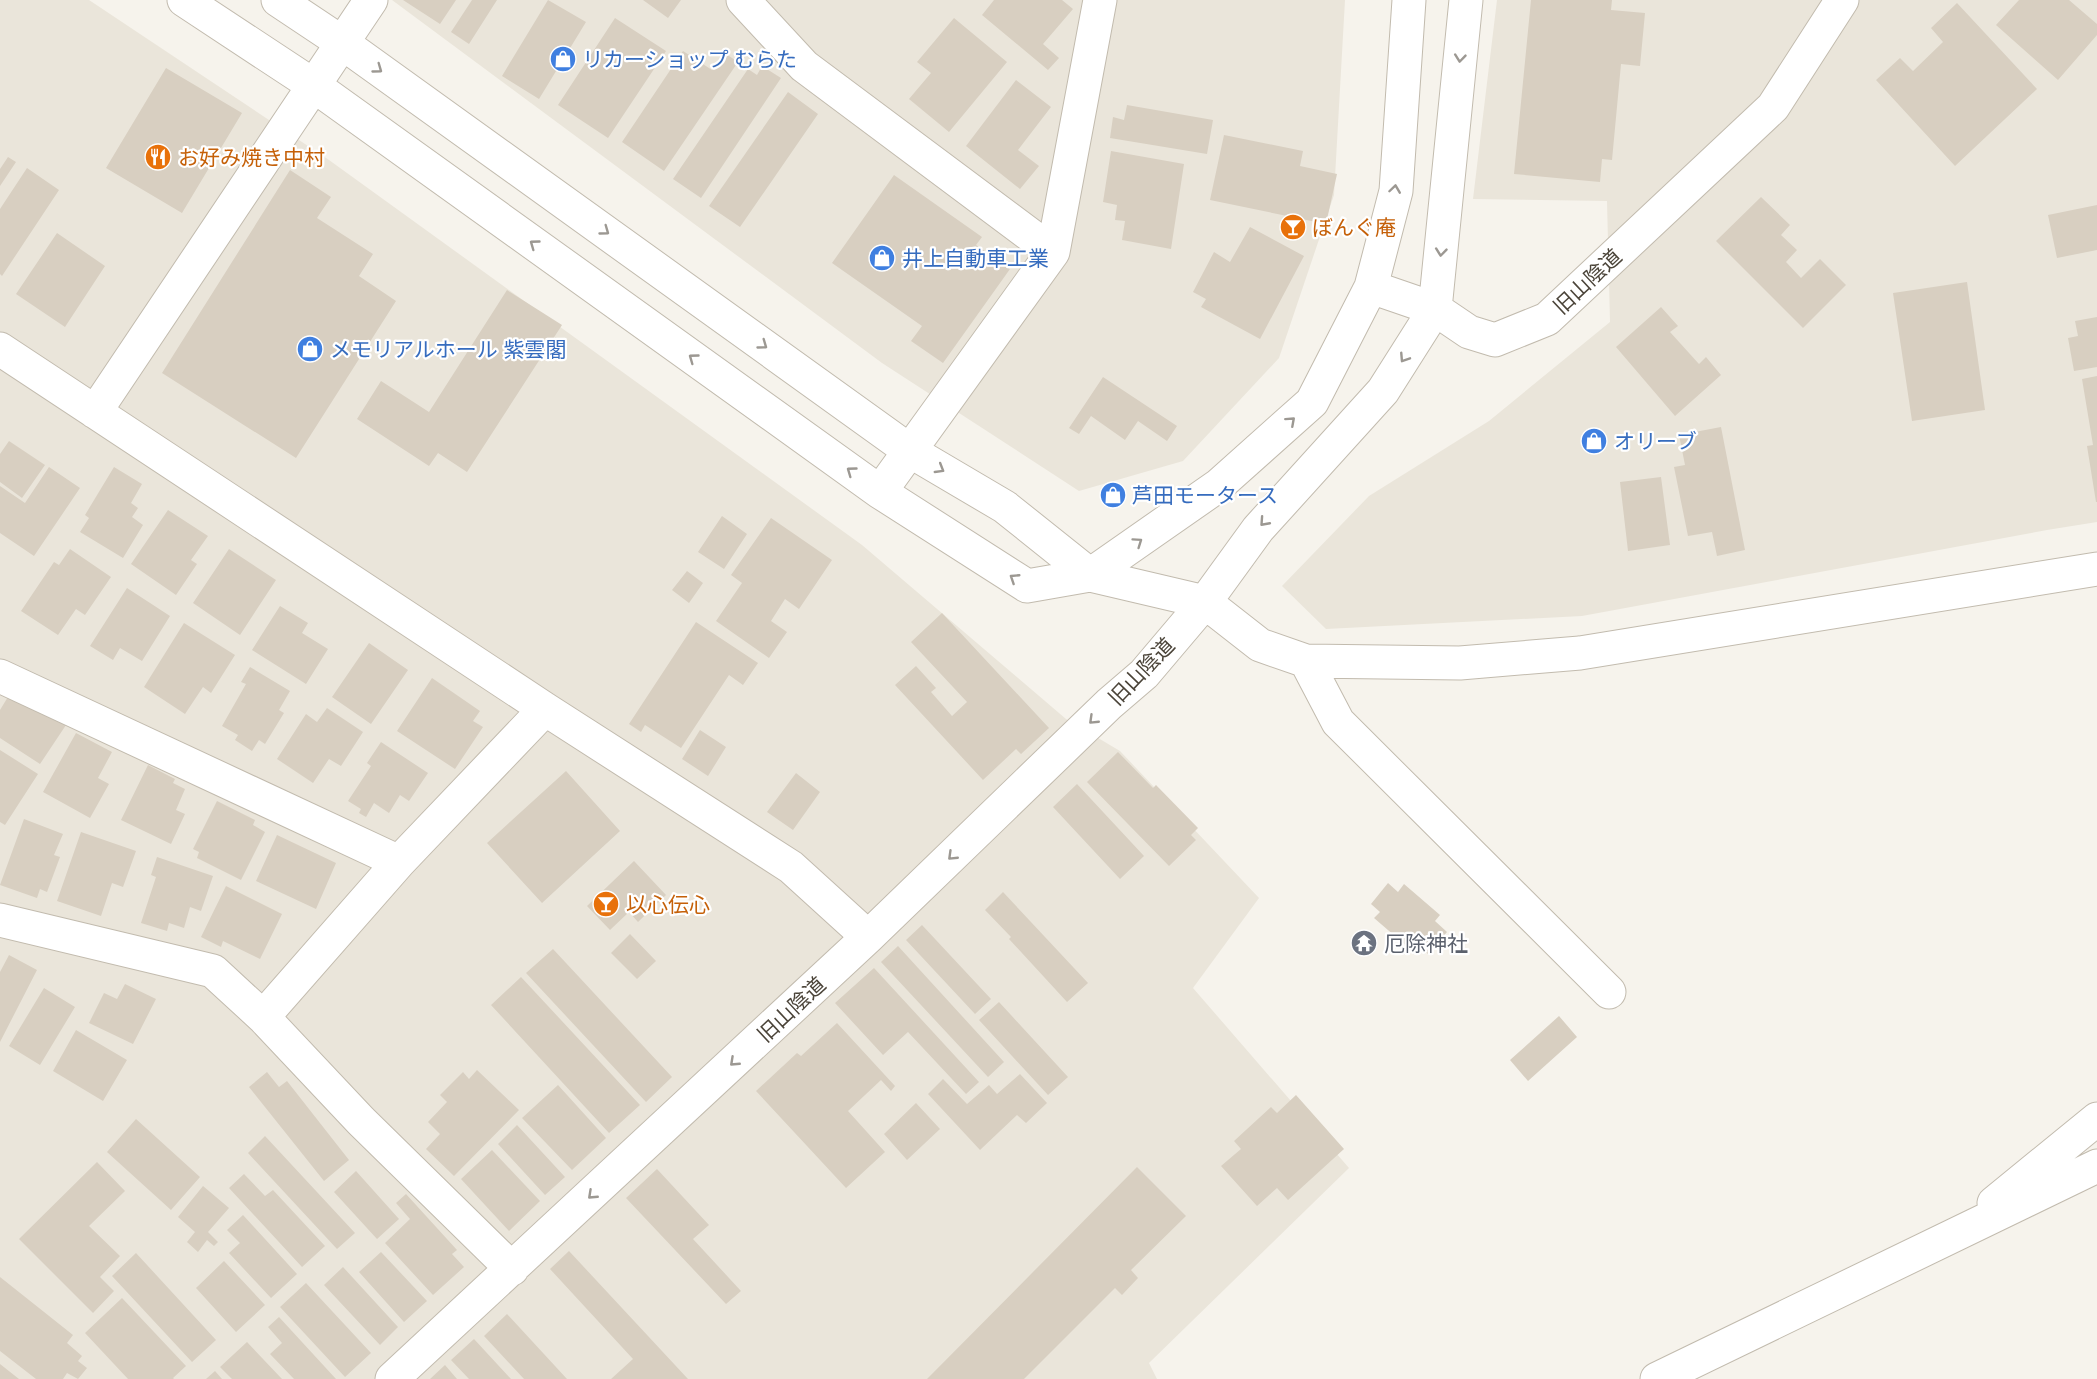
<svg xmlns="http://www.w3.org/2000/svg" width="2097" height="1379" viewBox="0 0 2097 1379" font-family="Mulish,'Noto Sans JP',sans-serif">
<style>
.residential{fill:#eae5da}
.building{fill:#d8cfc1}
.lines{fill:none;stroke-linecap:round;stroke-linejoin:round}
.minor-casing{stroke:#c2bbae;stroke-width:35}
.minor{stroke:#fff;stroke-width:33}
.oneway{stroke:#9c9892}
.labels{text-anchor:middle;dominant-baseline:central;stroke-width:4.5;stroke-linejoin:round;paint-order:stroke}
.shop-label{font-size:21px;fill:#366cbe;stroke:#fff;text-anchor:start}
.food-label{font-size:21px;fill:#c56008;stroke:#fff;text-anchor:start}
.street-label{font-size:21px;fill:#4b4439;stroke:#fff}
.worship-label{font-size:21px;fill:#5b616d;stroke:#fff;text-anchor:start}
</style>
<rect width="100%" height="100%" fill="#f6f3ec"/>
<!-- residential -->
<path class="residential" d="M 0,0 L 89,0 L 329,160 L 862,545 L 1066,719 L 1120,751 L 1259,898 L 1193,988 L 1349,1168 L 1149,1363 L 1157,1379 L 0,1379 Z
M 392,0 L 1345,0 L 1334,195 L 1279,358 L 1183,461 L 1079,491 L 882,363 Z
M 1497,0 L 2097,0 L 2097,522 L 2047,530 L 1582,616 L 1326,629 L 1282,586 L 1369,496 L 1489,421 L 1610,322 L 1607,201 L 1473,199 Z"/>
<!-- building -->
<path class="building" d="M 403,0 L 456,0 L 440,24 Z
M 472,0 L 497,0 L 469,44 L 451,32 Z
M 548,0 L 586,22 L 539,99 L 502,76 Z
M 643,0 L 681,0 L 668,18 Z
M 994,0 L 1062,0 L 1073,9 L 1043,44 L 1059,58 L 1048,70 L 982,15 Z
M 1531,0 L 1612,0 L 1611,10 L 1645,13 L 1640,66 L 1621,64 L 1612,160 L 1602,159 L 1600,182 L 1514,174 Z
M 2019,0 L 2069,0 L 2097,24 L 2097,35 L 2058,80 L 1996,25 Z
M 1957,3 L 2037,89 L 1955,166 L 1876,80 L 1900,58 L 1913,71 L 1943,42 L 1931,28 Z
M 615,18 L 666,51 L 608,138 L 558,105 Z
M 954,18 L 1007,62 L 949,132 L 909,99 L 931,73 L 917,62 Z
M 683,51 L 712,70 L 723,52 L 738,62 L 664,171 L 622,142 Z
M 762,66 L 781,78 L 701,198 L 673,179 L 748,69 L 757,75 Z
M 166,68 L 242,113 L 182,213 L 106,168 Z
M 1016,80 L 1051,107 L 1018,150 L 1039,166 L 1020,189 L 966,146 Z
M 788,92 L 818,114 L 740,227 L 709,206 Z
M 1127,105 L 1213,120 L 1207,154 L 1110,138 L 1113,117 L 1124,120 Z
M 1224,135 L 1303,151 L 1300,166 L 1337,174 L 1326,224 L 1210,200 Z
M 1111,151 L 1184,164 L 1171,249 L 1122,240 L 1125,221 L 1115,220 L 1117,205 L 1103,202 Z
M 8,157 L 16,162 L 0,186 L 0,169 Z
M 27,168 L 59,190 L 2,276 L 0,274 L 0,209 Z
M 290,170 L 331,197 L 317,218 L 373,254 L 359,276 L 396,301 L 296,458 L 162,373 Z
M 894,175 L 982,237 L 976,245 L 1010,269 L 943,363 L 911,341 L 922,326 L 832,263 Z
M 1761,197 L 1790,225 L 1781,235 L 1797,250 L 1786,262 L 1801,278 L 1820,259 L 1846,285 L 1803,328 L 1716,241 Z
M 2097,205 L 2097,250 L 2057,258 L 2048,215 Z
M 1250,227 L 1304,256 L 1260,339 L 1201,307 L 1206,299 L 1193,292 L 1214,252 L 1230,262 Z
M 57,233 L 105,266 L 65,327 L 16,294 Z
M 1967,282 L 1985,410 L 1912,421 L 1893,293 Z
M 507,290 L 562,325 L 467,472 L 438,453 L 429,466 L 357,419 L 381,381 L 429,412 Z
M 1661,307 L 1678,326 L 1670,332 L 1699,364 L 1706,357 L 1721,375 L 1675,416 L 1616,347 Z
M 2097,317 L 2097,367 L 2074,371 L 2068,338 L 2078,336 L 2075,321 Z
M 2097,376 L 2097,502 L 2096,502 L 2087,446 L 2093,445 L 2082,379 Z
M 1103,377 L 1177,426 L 1167,441 L 1138,421 L 1125,440 L 1091,416 L 1079,434 L 1069,428 Z
M 1721,427 L 1745,550 L 1717,556 L 1712,532 L 1688,536 L 1674,467 L 1685,465 L 1679,435 Z
M 9,441 L 45,465 L 22,498 L 0,482 L 0,454 Z
M 49,467 L 80,488 L 34,556 L 0,533 L 0,486 L 25,503 Z
M 114,467 L 142,484 L 131,503 L 138,508 L 132,517 L 143,525 L 123,558 L 80,532 L 89,518 L 85,515 Z
M 1661,477 L 1670,545 L 1628,551 L 1620,482 Z
M 168,510 L 208,536 L 191,560 L 197,564 L 176,595 L 131,564 Z
M 722,516 L 747,534 L 724,569 L 698,552 Z
M 771,518 L 832,560 L 799,609 L 785,599 L 771,621 L 787,632 L 769,658 L 716,621 L 742,583 L 731,575 Z
M 70,549 L 111,577 L 85,615 L 76,609 L 58,635 L 21,611 L 54,562 L 59,565 Z
M 229,549 L 276,580 L 240,635 L 193,603 Z
M 687,571 L 703,583 L 689,603 L 672,590 Z
M 127,588 L 170,616 L 142,661 L 120,648 L 113,660 L 90,646 Z
M 280,606 L 308,623 L 302,633 L 328,649 L 306,684 L 252,650 Z
M 942,613 L 1049,728 L 1021,754 L 1016,749 L 983,780 L 895,685 L 916,666 L 936,688 L 931,692 L 952,716 L 967,702 L 911,642 Z
M 696,622 L 758,663 L 743,685 L 729,675 L 681,748 L 645,725 L 641,732 L 629,724 Z
M 184,623 L 235,655 L 211,693 L 203,687 L 185,714 L 144,687 Z
M 369,643 L 408,670 L 371,724 L 332,697 Z
M 250,667 L 290,691 L 279,710 L 284,713 L 265,744 L 259,740 L 252,751 L 235,740 L 238,735 L 222,726 L 246,684 L 241,682 Z
M 432,678 L 480,711 L 473,721 L 483,727 L 455,769 L 397,731 Z
M 14,687 L 68,722 L 40,764 L 0,738 L 0,710 Z
M 327,708 L 363,732 L 341,766 L 329,759 L 313,783 L 277,759 L 306,714 L 317,722 Z
M 700,730 L 726,747 L 708,776 L 682,759 Z
M 76,733 L 112,752 L 98,778 L 109,784 L 90,818 L 43,792 Z
M 381,742 L 428,773 L 409,801 L 400,795 L 389,813 L 374,803 L 366,817 L 359,813 L 361,809 L 348,801 L 371,766 L 367,763 Z
M 0,750 L 38,774 L 5,825 L 0,822 Z
M 1118,752 L 1153,788 L 1156,785 L 1198,828 L 1191,835 L 1196,840 L 1169,866 L 1087,782 Z
M 148,765 L 175,779 L 173,783 L 185,789 L 176,810 L 185,814 L 171,844 L 121,820 Z
M 566,771 L 620,831 L 542,903 L 487,843 Z
M 796,773 L 820,792 L 793,830 L 767,812 Z
M 1077,784 L 1144,856 L 1120,879 L 1053,807 Z
M 217,801 L 255,820 L 253,825 L 265,832 L 241,880 L 197,858 L 199,852 L 193,849 Z
M 24,819 L 63,834 L 54,855 L 60,857 L 47,892 L 40,889 L 37,898 L 0,885 Z
M 81,832 L 136,851 L 123,887 L 112,883 L 101,916 L 57,901 Z
M 277,835 L 336,863 L 316,909 L 256,881 Z
M 157,857 L 213,876 L 201,911 L 190,907 L 184,928 L 169,923 L 167,931 L 141,923 L 156,877 L 151,875 Z
M 634,861 L 666,895 L 638,922 L 629,912 L 610,930 L 587,906 Z
M 1388,883 L 1398,892 L 1404,884 L 1440,915 L 1435,921 L 1447,932 L 1428,954 L 1416,943 L 1410,949 L 1374,918 L 1380,912 L 1371,904 Z
M 226,886 L 282,914 L 260,959 L 223,941 L 221,947 L 201,937 Z
M 1003,892 L 1088,983 L 1067,1002 L 1009,939 L 1011,937 L 985,910 Z
M 922,925 L 991,999 L 975,1014 L 906,940 Z
M 630,934 L 656,961 L 637,979 L 611,953 Z
M 898,946 L 1004,1062 L 988,1077 L 881,962 Z
M 553,949 L 672,1077 L 646,1102 L 526,973 Z
M 9,955 L 37,970 L 0,1042 L 0,972 Z
M 874,968 L 979,1082 L 966,1094 L 908,1032 L 883,1055 L 835,1003 Z
M 521,977 L 640,1105 L 609,1133 L 491,1005 Z
M 125,984 L 156,999 L 133,1044 L 89,1023 L 104,993 L 117,999 Z
M 44,988 L 75,1007 L 40,1065 L 9,1046 Z
M 999,1002 L 1068,1077 L 1048,1095 L 979,1020 Z
M 1559,1016 L 1577,1037 L 1528,1081 L 1510,1060 Z
M 837,1023 L 895,1086 L 891,1091 L 881,1080 L 848,1111 L 885,1152 L 846,1188 L 756,1091 L 797,1053 L 801,1056 Z
M 76,1030 L 127,1060 L 103,1101 L 53,1071 Z
M 477,1070 L 519,1110 L 454,1176 L 426,1149 L 440,1134 L 428,1122 L 447,1102 L 440,1095 L 463,1072 L 469,1079 Z
M 267,1072 L 279,1087 L 287,1081 L 349,1160 L 324,1181 L 249,1087 Z
M 1020,1074 L 1047,1103 L 1026,1123 L 1017,1115 L 980,1150 L 928,1094 L 943,1079 L 967,1104 L 989,1085 L 997,1094 Z
M 558,1085 L 606,1138 L 572,1170 L 522,1118 Z
M 1296,1095 L 1344,1149 L 1288,1200 L 1277,1188 L 1257,1206 L 1221,1166 L 1241,1149 L 1234,1141 L 1271,1107 L 1277,1113 Z
M 916,1103 L 940,1129 L 907,1160 L 884,1134 Z
M 136,1119 L 200,1177 L 171,1210 L 107,1152 Z
M 517,1125 L 565,1177 L 545,1195 L 498,1144 Z
M 265,1136 L 355,1233 L 337,1249 L 248,1153 Z
M 492,1150 L 540,1201 L 509,1231 L 461,1179 Z
M 97,1162 L 125,1191 L 89,1226 L 120,1256 L 100,1277 L 114,1291 L 93,1313 L 19,1239 Z
M 1137,1167 L 1186,1216 L 1131,1270 L 1138,1278 L 1122,1295 L 1115,1288 L 1024,1379 L 927,1379 Z
M 657,1169 L 709,1225 L 693,1239 L 741,1291 L 726,1304 L 626,1198 Z
M 356,1171 L 399,1219 L 377,1239 L 334,1192 Z
M 244,1174 L 265,1196 L 273,1190 L 325,1246 L 302,1267 L 229,1188 Z
M 203,1186 L 229,1208 L 208,1232 L 218,1242 L 214,1246 L 207,1240 L 198,1252 L 187,1242 L 195,1232 L 178,1217 Z
M 406,1194 L 457,1250 L 452,1254 L 464,1267 L 433,1295 L 385,1243 L 410,1219 L 396,1203 Z
M 243,1215 L 297,1274 L 271,1298 L 229,1253 L 240,1243 L 227,1230 Z
M 569,1251 L 688,1379 L 611,1379 L 633,1359 L 550,1269 Z
M 381,1252 L 427,1301 L 404,1322 L 359,1272 Z
M 136,1253 L 216,1340 L 192,1362 L 112,1276 Z
M 224,1261 L 265,1305 L 236,1332 L 196,1288 Z
M 343,1267 L 398,1327 L 380,1345 L 324,1285 Z
M 0,1277 L 73,1335 L 67,1343 L 82,1356 L 78,1361 L 87,1368 L 78,1379 L 67,1373 L 63,1379 L 36,1379 L 0,1351 Z
M 306,1283 L 371,1353 L 345,1377 L 280,1307 Z
M 122,1298 L 186,1366 L 173,1378 L 174,1379 L 128,1379 L 85,1333 Z
M 507,1314 L 567,1379 L 524,1379 L 484,1336 Z
M 279,1317 L 336,1379 L 294,1379 L 270,1354 L 282,1343 L 268,1327 Z
M 474,1339 L 511,1379 L 469,1379 L 451,1360 Z
M 247,1342 L 282,1379 L 232,1379 L 220,1367 Z
M 0,1364 L 19,1379 L 0,1379 Z
M 445,1365 L 457,1379 L 430,1379 Z
M 215,1371 L 222,1379 L 206,1379 Z"/>
<g class="lines">
<defs>
<path id="minor" d="M 184,0 L 313,85 L 880,492 L 1027,586 L 1090,575 L 1205,602 L 1260,645 L 1306,661 L 1460,663 L 1580,653 L 2097,569
M 278,0 L 341,42 L 910,451 L 1005,507 L 1090,575
M 743,0 L 804,66 L 1053,252
M 1371,287 L 1435,309 L 1469,332 L 1495,340 L 1547,319 L 1773,107 L 1842,0
M 0,349 L 545,709 L 791,867 L 868,937
M 95,412 L 371,0
M 880,492 L 1053,252 L 1100,0
M 1090,575 L 1219,485 L 1312,402 L 1371,287 L 1396,191 L 1409,0
M 1306,661 L 1338,722 L 1609,992
M 0,676 L 399,862 L 545,709
M 0,920 L 213,971 L 263,1017 L 361,1121 L 512,1269
M 263,1017 L 399,862
M 1994,1203 L 2097,1119
M 392,1379 L 868,937 L 1109,704 L 1144,674 L 1205,602 L 1258,529 L 1383,391 L 1435,309 L 1466,0
M 1657,1379 L 2097,1166"/>
</defs>
<!-- minor casing -->
<use href="#minor" class="minor-casing"/>
<!-- minor -->
<use href="#minor" class="minor"/>
</g>
<!-- one-way arrows -->
<defs><path id="oneway-chevron" d="M-2-3.5L2.5 0L-2 3.5" fill="none" stroke-width="1.6" stroke-linecap="round" stroke-linejoin="round" transform="scale(1.5)"/></defs>
<g class="oneway">
<use href="#oneway-chevron" transform="translate(1460 58) rotate(96)"/>
<use href="#oneway-chevron" transform="translate(378 69) rotate(36)"/>
<use href="#oneway-chevron" transform="translate(1395 189) rotate(-82)"/>
<use href="#oneway-chevron" transform="translate(605 231) rotate(36)"/>
<use href="#oneway-chevron" transform="translate(534 244) rotate(-144)"/>
<use href="#oneway-chevron" transform="translate(1441 252) rotate(96)"/>
<use href="#oneway-chevron" transform="translate(763 345) rotate(36)"/>
<use href="#oneway-chevron" transform="translate(693 358) rotate(-144)"/>
<use href="#oneway-chevron" transform="translate(1404 358) rotate(123)"/>
<use href="#oneway-chevron" transform="translate(1291 421) rotate(-42)"/>
<use href="#oneway-chevron" transform="translate(940 469) rotate(31)"/>
<use href="#oneway-chevron" transform="translate(851 471) rotate(-144)"/>
<use href="#oneway-chevron" transform="translate(1264 522) rotate(132)"/>
<use href="#oneway-chevron" transform="translate(1138 542) rotate(-35)"/>
<use href="#oneway-chevron" transform="translate(1014 578) rotate(-147)"/>
<use href="#oneway-chevron" transform="translate(1093 720) rotate(136)"/>
<use href="#oneway-chevron" transform="translate(952 856) rotate(136)"/>
<use href="#oneway-chevron" transform="translate(734 1062) rotate(137)"/>
<use href="#oneway-chevron" transform="translate(592 1195) rotate(137)"/>
</g>
<!-- icons -->
<defs>
<symbol id="shop-disc" viewBox="-11 -11 22 22"><circle r="9.5" fill="#3f7fe0" stroke="#fff"/><path d="M-5-2.5h2.3a2.7 3.5 0 0 1 5.4 0H5L5.5 6h-11ZM-1.5-2.5h3a1.5 2.3 0 0 0-3 0Z" fill="#fff"/></symbol>
<symbol id="restaurant-disc" viewBox="-11 -11 22 22"><circle r="9.5" fill="#e8710a" stroke="#fff"/><path d="M-5-6h1v4h1v-4h1v4h1v-4h1v5L-1.5 .5V6h-2V.5L-5-1ZM5-6V6H3V1.5H1.5Q1.5-4 5-6Z" fill="#fff"/></symbol>
<symbol id="bar-disc" viewBox="-11 -11 22 22"><circle r="9.5" fill="#e8710a" stroke="#fff"/><path d="M-6-5H6L.8 .8V4.5H3.5V6h-7V4.5H-.8V.8Z" fill="#fff"/></symbol>
<symbol id="temple-disc" viewBox="-11 -11 22 22"><circle r="9.5" fill="#6b7280" stroke="#fff"/><path d="M0-6L5-2H3V0L6.5 2.5H4V6H1.5V3h-3V6H-4V2.5H-6.5L-3 0V-2H-5Z" fill="#fff"/></symbol>
</defs>
<g fill-rule="evenodd">
<use href="#shop-disc" x="548" y="44" width="30" height="30"/>
<use href="#restaurant-disc" x="143" y="142" width="30" height="30"/>
<use href="#bar-disc" x="1278" y="212" width="30" height="30"/>
<use href="#shop-disc" x="867" y="243" width="30" height="30"/>
<use href="#shop-disc" x="295" y="334" width="30" height="30"/>
<use href="#shop-disc" x="1579" y="426" width="30" height="30"/>
<use href="#shop-disc" x="1098" y="480" width="30" height="30"/>
<use href="#bar-disc" x="591" y="889" width="30" height="30"/>
<use href="#temple-disc" x="1349" y="928" width="30" height="30"/>
</g>
<g class="labels">
<!-- shop labels -->
<g class="shop-label">
<text x="582" y="59">リカーショップ むらた</text>
<text x="902" y="258">井上自動車工業</text>
<text x="330" y="349">メモリアルホール 紫雲閣</text>
<text x="1614" y="441">オリーブ</text>
<text x="1132" y="495">芦田モータース</text>
</g>
<!-- food labels -->
<g class="food-label">
<text x="178" y="157">お好み焼き中村</text>
<text x="1312" y="227">ぼんぐ庵</text>
<text x="626" y="904">以心伝心</text>
</g>
<!-- street labels -->
<g class="street-label">
<text transform="translate(1587 281) rotate(-43)">旧山陰道</text>
<text transform="translate(1141 671) rotate(-46)">旧山陰道</text>
<text transform="translate(791 1009) rotate(-43)">旧山陰道</text>
</g>
<!-- worship labels -->
<g class="worship-label">
<text x="1384" y="943">厄除神社</text>
</g>
</g>
</svg>
